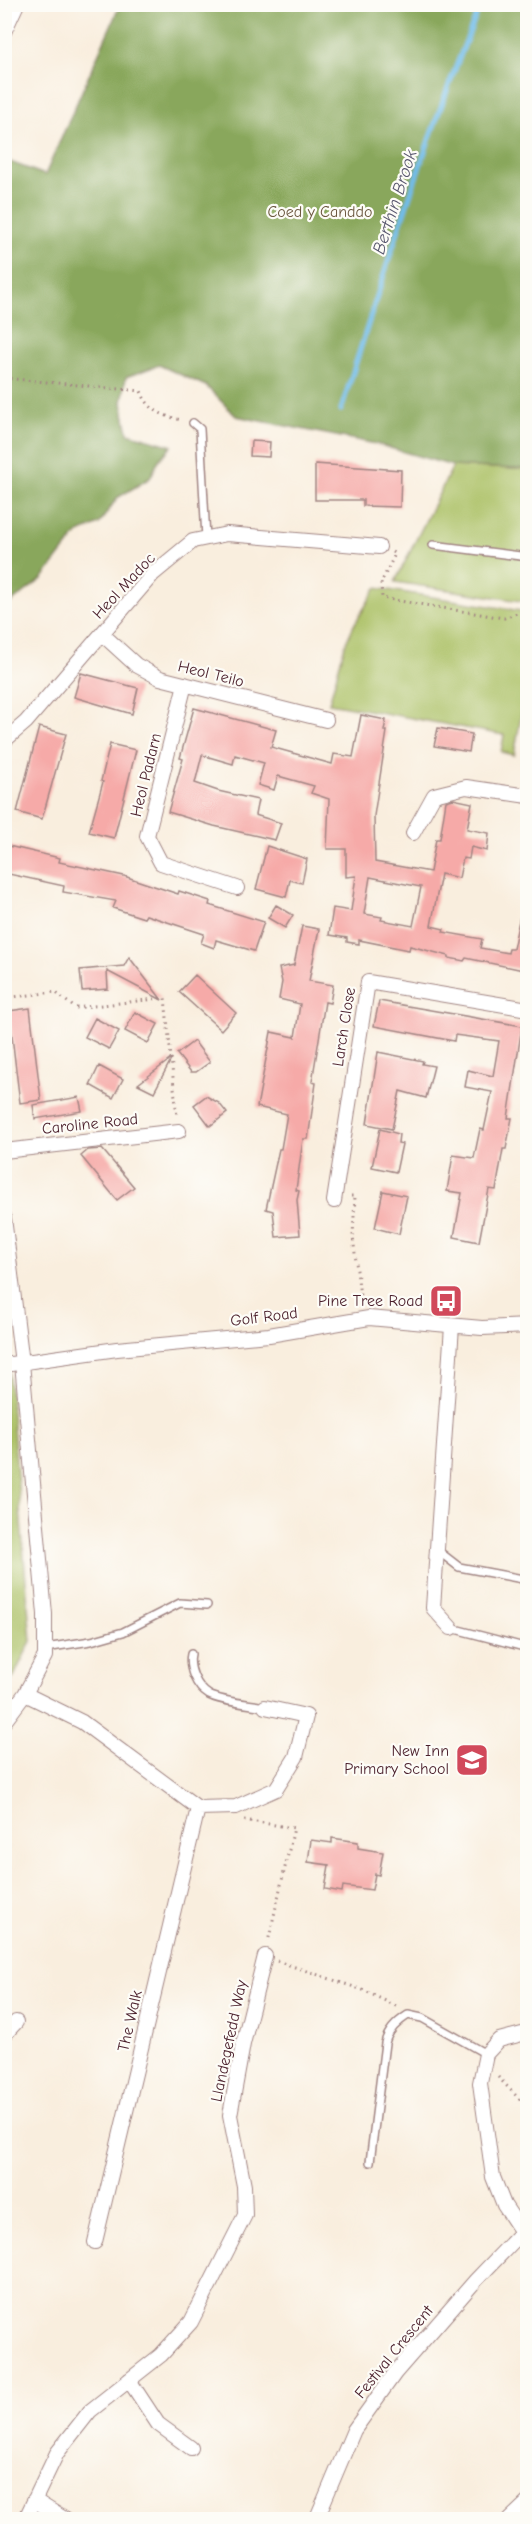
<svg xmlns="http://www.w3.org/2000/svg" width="532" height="2524" viewBox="0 0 532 2524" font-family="'Comic Neue',sans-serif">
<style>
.green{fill:#acc166;stroke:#7b7048;stroke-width:1.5}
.forest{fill:#89a75b;stroke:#6a6343;stroke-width:1.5}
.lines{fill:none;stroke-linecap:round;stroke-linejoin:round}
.stream{stroke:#71bdeb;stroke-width:5}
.building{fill:#f6aaa8;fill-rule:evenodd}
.lane-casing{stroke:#a28684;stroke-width:10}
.street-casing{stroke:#a28684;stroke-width:16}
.path{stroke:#a28684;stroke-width:3;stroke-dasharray:1.5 4.5;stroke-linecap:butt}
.lane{stroke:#fff;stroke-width:7}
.street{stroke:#fff;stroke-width:14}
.labels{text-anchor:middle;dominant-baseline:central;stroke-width:4.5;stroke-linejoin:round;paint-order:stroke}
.park-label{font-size:16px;fill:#6c5840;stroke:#fdfcf7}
.street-label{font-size:16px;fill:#4a1f2b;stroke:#fdfcf7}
.poi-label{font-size:16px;fill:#4a1f2b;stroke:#fdfcf7;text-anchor:end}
.water-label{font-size:18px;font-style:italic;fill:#58566e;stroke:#fdfcf7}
</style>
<rect width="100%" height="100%" fill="#fdfcf7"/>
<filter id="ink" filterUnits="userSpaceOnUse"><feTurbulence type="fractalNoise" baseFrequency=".0167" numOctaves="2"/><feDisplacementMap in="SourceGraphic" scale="12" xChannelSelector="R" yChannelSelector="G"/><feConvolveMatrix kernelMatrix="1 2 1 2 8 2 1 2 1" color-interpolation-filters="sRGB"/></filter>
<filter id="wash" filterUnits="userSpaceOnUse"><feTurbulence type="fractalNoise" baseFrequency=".008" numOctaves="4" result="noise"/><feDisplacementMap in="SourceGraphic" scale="24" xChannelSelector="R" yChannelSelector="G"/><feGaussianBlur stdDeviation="1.35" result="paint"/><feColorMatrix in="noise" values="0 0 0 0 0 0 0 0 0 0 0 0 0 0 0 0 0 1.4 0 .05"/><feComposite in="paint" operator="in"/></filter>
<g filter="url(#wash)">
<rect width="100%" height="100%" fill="#f9eede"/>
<!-- green -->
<path class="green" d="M 453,466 L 517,469 L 527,468 L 527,602 L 395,582 Z
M 376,588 L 527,612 L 527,684 L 514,755 L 501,752 L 504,735 L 329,703 L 345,645 L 354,625 Z
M 4,1365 L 8,1365 L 31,1641 L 14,1676 L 5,1689 Z"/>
<!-- forest -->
<path class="forest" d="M 120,5 L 527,5 L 527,468 L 517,469 L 453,466 L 376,444 L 236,416 L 206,386 L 159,365 L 126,377 L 122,403 L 128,433 L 172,446 L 159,460 L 150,478 L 117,498 L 99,524 L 77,534 L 42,579 L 5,607 L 5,160 L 45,175 Z"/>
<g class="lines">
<!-- stream -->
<path class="stream" d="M 341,410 C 384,274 426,136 481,4"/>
</g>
<g id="blocks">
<!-- building -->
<path class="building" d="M 251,441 L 270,442 L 269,457 L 250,456 Z
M 315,464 L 401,470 L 400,507 L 363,506 L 363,500 L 315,500 Z
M 81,673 L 138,688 L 132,714 L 74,697 Z
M 194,708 L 276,730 L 271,747 L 332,764 L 334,754 L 353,757 L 361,715 L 386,720 L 384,731 L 387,731 L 374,816 L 375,862 L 430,872 L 436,839 L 440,839 L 446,801 L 453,799 L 472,803 L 467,829 L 489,833 L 487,851 L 471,847 L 469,859 L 463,858 L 459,878 L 441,874 L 431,926 L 444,929 L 443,932 L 482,939 L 480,948 L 508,953 L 509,949 L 513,949 L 521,911 L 528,912 L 528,971 L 466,958 L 464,961 L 449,958 L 449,956 L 410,946 L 409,950 L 359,940 L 359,944 L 347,942 L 347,938 L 329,935 L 333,908 L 351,911 L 356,876 L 346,877 L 346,849 L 327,849 L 329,799 L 311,793 L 314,786 L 278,776 L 274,790 L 258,785 L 264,763 L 235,755 L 233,764 L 202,755 L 195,783 L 218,791 L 258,800 L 255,815 L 281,823 L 275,840 L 214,826 L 168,812 L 183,759 L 180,758 ZM 370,877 L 421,887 L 413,926 L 381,920 L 382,917 L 364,914 Z
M 39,727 L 66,734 L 42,819 L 17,812 Z
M 438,728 L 472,734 L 469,752 L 434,746 Z
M 110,744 L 136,750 L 114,838 L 89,832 L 103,782 L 101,781 Z
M 4,845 L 60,858 L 59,862 L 124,876 L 178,894 L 179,891 L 210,901 L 209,905 L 264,922 L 254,951 L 216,940 L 214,948 L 201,943 L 204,934 L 146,915 L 144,918 L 113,908 L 116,901 L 63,892 L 64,886 L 4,873 Z
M 267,846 L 307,859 L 302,883 L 290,880 L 286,897 L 256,889 Z
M 276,905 L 293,915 L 285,928 L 268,918 Z
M 302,926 L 319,929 L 309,981 L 333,985 L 330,1003 L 325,1002 L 312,1082 L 316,1083 L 308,1139 L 303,1139 L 296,1190 L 299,1191 L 297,1200 L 300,1235 L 276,1237 L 273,1211 L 266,1209 L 279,1149 L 281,1149 L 287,1114 L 257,1107 L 271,1032 L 295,1037 L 300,1004 L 279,999 L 282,982 L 279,968 L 294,965 Z
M 129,957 L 162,1000 L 107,971 L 108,989 L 82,991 L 80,970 L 124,966 Z
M 195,975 L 236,1013 L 221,1030 L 179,992 Z
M 379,1001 L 522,1026 L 508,1118 L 512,1118 L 506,1149 L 503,1149 L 496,1190 L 489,1189 L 479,1242 L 454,1237 L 462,1193 L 447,1191 L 453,1155 L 474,1158 L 480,1129 L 484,1130 L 492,1092 L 465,1087 L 468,1070 L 493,1076 L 499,1041 L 455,1035 L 454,1041 L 374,1026 Z
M 30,1008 L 41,1100 L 20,1103 L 9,1011 Z
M 135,1012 L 158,1024 L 148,1043 L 125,1031 Z
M 95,1018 L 119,1031 L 109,1049 L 85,1037 Z
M 194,1041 L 210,1062 L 196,1072 L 191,1072 L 177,1054 Z
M 378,1052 L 423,1061 L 422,1064 L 434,1066 L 426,1098 L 400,1091 L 392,1129 L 367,1124 Z
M 172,1058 L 154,1092 L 138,1084 Z
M 99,1066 L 123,1079 L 113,1098 L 90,1085 Z
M 206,1096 L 219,1103 L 227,1113 L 210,1126 L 194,1105 Z
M 79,1097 L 82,1111 L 35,1119 L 33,1105 Z
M 380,1129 L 399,1134 L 398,1143 L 402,1144 L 396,1172 L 372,1167 Z
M 102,1149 L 134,1187 L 117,1200 L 81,1156 L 88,1150 Z
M 383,1191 L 407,1196 L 399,1234 L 375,1228 Z
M 332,1838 L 358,1842 L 358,1848 L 383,1852 L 379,1875 L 375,1874 L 372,1890 L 343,1886 L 342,1892 L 325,1889 L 329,1865 L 308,1862 L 311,1840 L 332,1843 Z"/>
</g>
</g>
<g filter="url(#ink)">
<use href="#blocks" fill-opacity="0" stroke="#a28684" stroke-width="1.5"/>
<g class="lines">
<defs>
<path id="lane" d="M 193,423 L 200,429 L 206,538
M 433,545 L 528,557
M 437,1550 L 459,1567 L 528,1580
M 451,1628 L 528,1648
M 45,1648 L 91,1641 L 123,1632 L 180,1603 L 207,1605
M 191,1654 C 188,1668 196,1687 209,1695 C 222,1702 250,1704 265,1707
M 370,2162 L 385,2043 C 388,2030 397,2022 408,2015 L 422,2018 L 486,2054"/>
<path id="street" d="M 4,32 L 17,4
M 102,634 L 136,665 L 160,678 L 326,720
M 185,684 L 147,836 L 161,863 L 237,888
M 4,741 L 26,722 L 153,574 L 193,541 L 227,534 L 379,547
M 413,833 L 434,795 L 466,787 L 528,796
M 4,1151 L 179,1131
M 334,1201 L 368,982 L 528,1009
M 4,1218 L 22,1363 L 45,1614 L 45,1656 L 25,1694 L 4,1722
M 4,1365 L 117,1349 L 269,1335 L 369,1318 L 482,1328 L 528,1326
M 451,1628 L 433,1608 L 452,1326
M 25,1694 L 82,1722 L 198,1808 L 95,2242
M 198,1808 L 236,1807 L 276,1789 L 296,1757 L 306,1716 L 265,1707
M 4,2035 L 16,2022
M 522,2232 L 504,2205 L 493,2177 L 480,2083 L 486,2054 L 499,2040 L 522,2034 L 528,2035
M 129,2380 L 158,2424 L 191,2448
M 34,2500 L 66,2520
M 25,2520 L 57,2453 L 90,2411 L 161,2355 L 191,2322 L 245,2215 L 244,2186 L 230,2115 L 243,2044 L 265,1956
M 316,2520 L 354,2430 L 395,2373 L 476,2280 L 528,2226
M 509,2520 L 528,2502"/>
</defs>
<!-- lane casing -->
<use href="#lane" class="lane-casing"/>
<!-- street casing -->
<use href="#street" class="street-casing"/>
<!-- path -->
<path class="path" d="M 4,378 L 141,391 C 148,410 162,416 182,420
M 392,552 L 395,554 L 381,583 L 382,598 L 504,618 L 528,609
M 4,998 L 55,992 L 75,1008 L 165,998 L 177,1117
M 351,1196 L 355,1196 L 353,1236 L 361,1305
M 244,1820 L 294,1828 L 268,1942
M 277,1961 L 363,1990 L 400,2008
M 498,2077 L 528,2108"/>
<!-- lane -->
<use href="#lane" class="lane"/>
<!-- street -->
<use href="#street" class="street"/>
</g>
</g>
<!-- icons -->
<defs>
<symbol id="bus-square" viewBox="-11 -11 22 22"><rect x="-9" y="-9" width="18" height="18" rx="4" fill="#d1495b" stroke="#fdfcf7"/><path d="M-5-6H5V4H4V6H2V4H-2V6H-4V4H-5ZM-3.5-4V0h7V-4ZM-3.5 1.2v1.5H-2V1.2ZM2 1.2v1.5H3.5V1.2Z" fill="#fff"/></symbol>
<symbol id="school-square" viewBox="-11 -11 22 22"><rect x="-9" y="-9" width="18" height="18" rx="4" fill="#d1495b" stroke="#fdfcf7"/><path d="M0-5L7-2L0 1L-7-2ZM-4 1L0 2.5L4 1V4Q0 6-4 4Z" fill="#fff"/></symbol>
</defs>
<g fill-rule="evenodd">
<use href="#bus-square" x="427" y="1282" width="38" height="38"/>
<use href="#school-square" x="453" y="1741" width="38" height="38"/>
</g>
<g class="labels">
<!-- park labels -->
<g class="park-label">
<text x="320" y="212">Coed y Canddo</text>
</g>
<!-- street labels -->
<g class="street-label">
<text transform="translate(124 586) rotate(-47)">Heol Madoc</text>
<text transform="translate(211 674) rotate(14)">Heol Teilo</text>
<text transform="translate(146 775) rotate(-76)">Heol Padarn</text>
<text transform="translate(344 1027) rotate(-81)">Larch Close</text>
<text transform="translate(90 1124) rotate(-6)">Caroline Road</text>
<text transform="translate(264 1317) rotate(-7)">Golf Road</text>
<text transform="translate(130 2021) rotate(-77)">The Walk</text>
<text transform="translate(229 2041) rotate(-78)">Llandegefedd Way</text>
<text transform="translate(394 2352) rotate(-51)">Festival Crescent</text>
</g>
<!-- poi labels -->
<g class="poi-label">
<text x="423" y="1301">Pine Tree Road</text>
<text x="449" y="1751">New Inn<tspan x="449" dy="18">Primary School</tspan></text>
</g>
<!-- water labels -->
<g class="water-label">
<text transform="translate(395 202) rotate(-72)">Berthin Brook</text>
</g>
</g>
<!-- margin -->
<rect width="532" height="2524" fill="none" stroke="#fdfcf7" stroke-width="24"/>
</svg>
